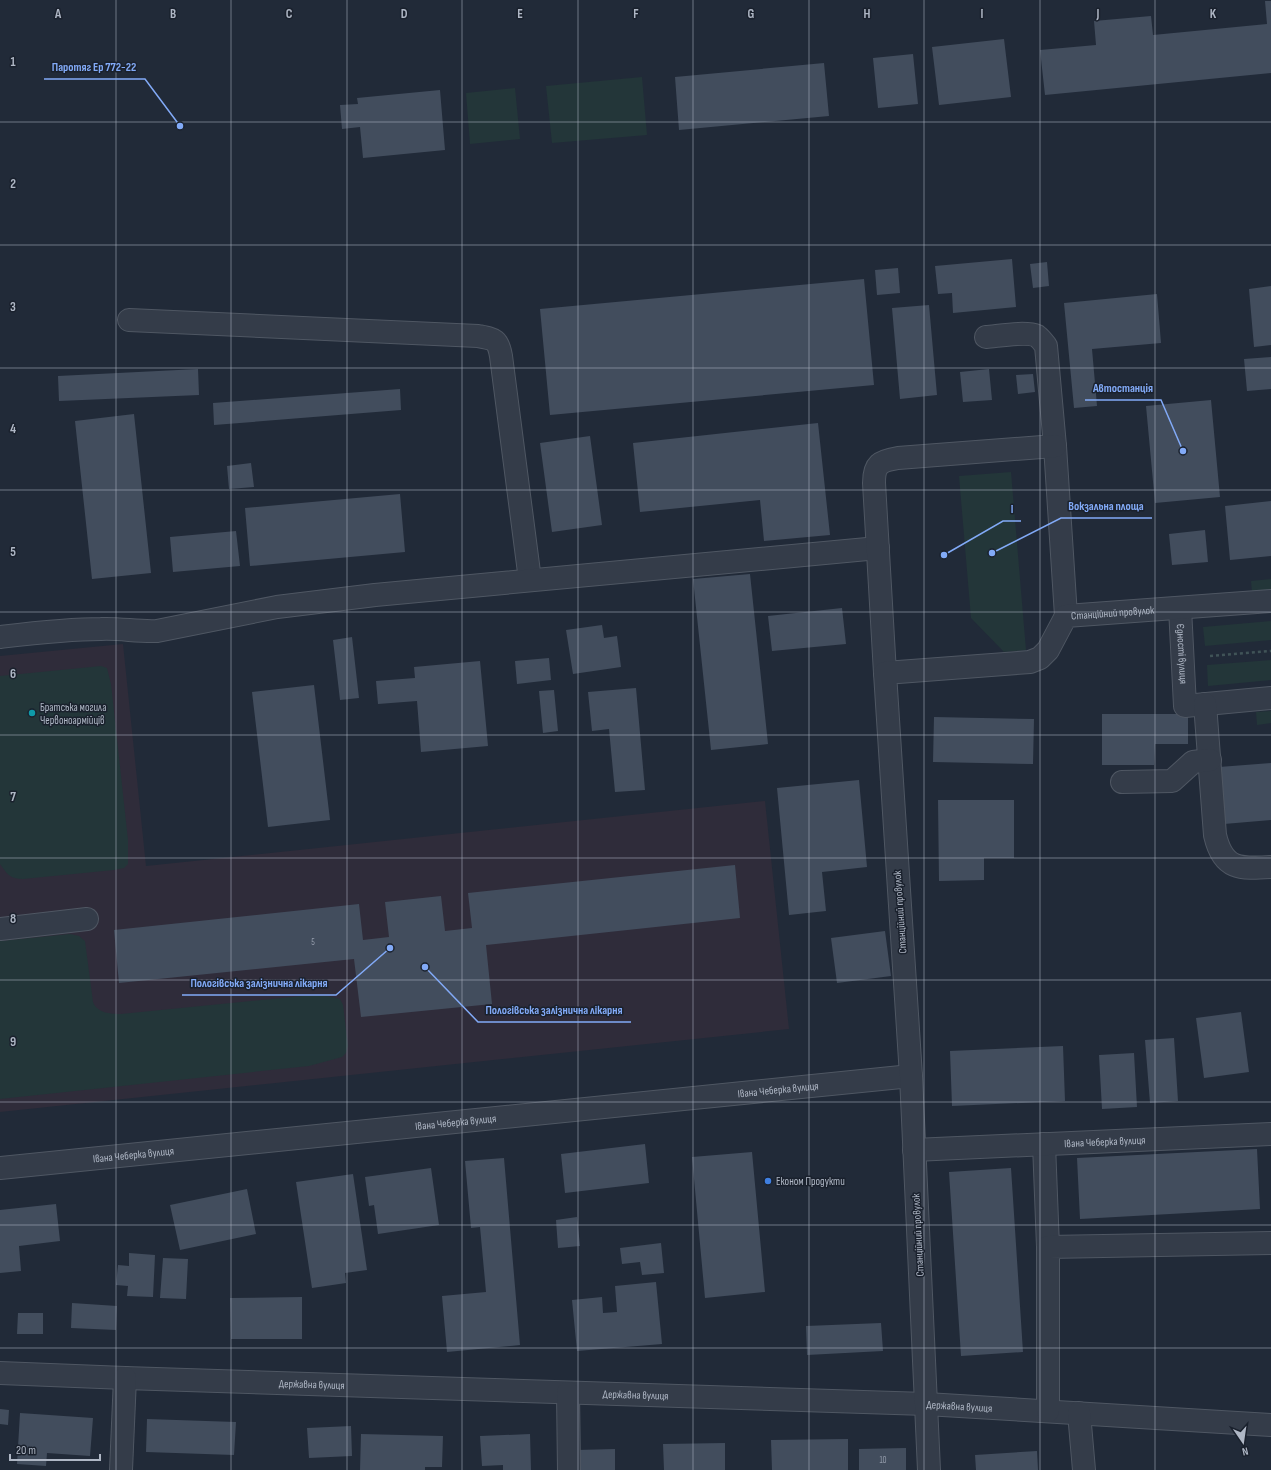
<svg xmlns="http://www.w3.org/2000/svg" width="1271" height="1470" viewBox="0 0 1271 1470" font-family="'Sofia Sans Condensed',sans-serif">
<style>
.medical{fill:#2f2c3a}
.green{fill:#233639}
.building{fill:#424d5d}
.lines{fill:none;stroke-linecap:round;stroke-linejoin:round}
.minor-casing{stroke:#4f5763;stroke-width:24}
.path{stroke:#405357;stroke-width:2.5;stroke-dasharray:3 3;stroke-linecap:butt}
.minor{stroke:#343c49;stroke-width:22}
.grid{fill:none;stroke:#afb7c5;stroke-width:1;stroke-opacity:0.55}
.culture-dot{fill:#0f9aa8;stroke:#1a212d;stroke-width:1.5}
.shop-dot{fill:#3f7fe0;stroke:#1a212d;stroke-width:1.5}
.labels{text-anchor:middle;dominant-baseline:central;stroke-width:3;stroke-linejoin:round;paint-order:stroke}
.number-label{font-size:9px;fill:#949cab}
.street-label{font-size:11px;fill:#afb7c5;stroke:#1a212d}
.poi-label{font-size:11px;fill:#afb7c5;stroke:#1a212d;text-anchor:start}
.grid-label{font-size:13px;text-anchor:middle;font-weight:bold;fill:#afb7c5;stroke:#1a212d;stroke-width:3;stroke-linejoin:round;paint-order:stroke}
.leader{fill:none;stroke:#82aaf7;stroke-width:1.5}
.callout-dot{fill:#82aaf7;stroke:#1a212d;stroke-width:1.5}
.callout-label{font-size:12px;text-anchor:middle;font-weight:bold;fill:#82aaf7;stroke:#1a212d;stroke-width:3;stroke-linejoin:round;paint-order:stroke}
</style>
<rect width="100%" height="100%" fill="#212a38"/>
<!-- medical -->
<path class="medical" d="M 123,644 L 146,866 L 765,801 L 789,1029 L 0,1112 L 0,656 Z"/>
<!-- green -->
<path class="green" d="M 642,77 L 647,135 L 552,143 L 546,86 Z
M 515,88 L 520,139 L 470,144 L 466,93 Z
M 1011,472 L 1026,650 L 1004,652 L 971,618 L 959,476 Z
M 1271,579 L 1271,591 L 1252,593 L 1251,581 Z
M 1271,621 L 1271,640 L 1205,646 L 1203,627 Z
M 1271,660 L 1271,680 L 1208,686 L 1207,665 Z
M 101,666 L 107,668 L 111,684 L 128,840 L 128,864 L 124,868 L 114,870 L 23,879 C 10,879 7,874 0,864 L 0,676 Z
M 1271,711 L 1271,723 L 1257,725 L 1256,712 Z
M 70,934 L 79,936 L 85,941 L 93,1002 C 97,1013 111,1014 121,1014 L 302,996 C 315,995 327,995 340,999 L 343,1005 L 348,1046 L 346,1053 L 342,1057 L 309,1066 L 0,1099 L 0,941 Z"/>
<!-- building -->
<path class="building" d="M 1265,1 L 1271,1 L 1271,73 L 1045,95 L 1040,50 L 1096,45 L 1094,21 L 1151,16 L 1153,35 L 1267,24 Z
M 1004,39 L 1011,97 L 939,105 L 932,47 Z
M 913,54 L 918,104 L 878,108 L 873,58 Z
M 824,63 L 829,116 L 679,130 L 675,77 Z
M 440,90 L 445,150 L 363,158 L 360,127 L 342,129 L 340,105 L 358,104 L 357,98 Z
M 1012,259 L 1016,307 L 953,313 L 952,293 L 938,294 L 935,266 Z
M 1047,262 L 1049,286 L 1033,288 L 1030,264 Z
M 898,268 L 900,293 L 877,295 L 875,270 Z
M 864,279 L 874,385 L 550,415 L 540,309 Z
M 1271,286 L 1271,345 L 1254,347 L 1249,289 Z
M 1157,294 L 1161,343 L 1092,349 L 1097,406 L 1074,408 L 1064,303 Z
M 929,305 L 937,395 L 900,399 L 892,308 Z
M 1271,357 L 1271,389 L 1247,391 L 1244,359 Z
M 198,369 L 199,395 L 59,401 L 58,376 Z
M 989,369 L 992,400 L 963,402 L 960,372 Z
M 1033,374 L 1035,392 L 1018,394 L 1016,375 Z
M 400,389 L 401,410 L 214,425 L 213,403 Z
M 1211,400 L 1220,497 L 1155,503 L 1146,406 Z
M 134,414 L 151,573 L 92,579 L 75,421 Z
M 818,423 L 830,535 L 764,541 L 760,500 L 640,512 L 633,443 Z
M 590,436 L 602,525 L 552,532 L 540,443 Z
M 251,463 L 254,487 L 229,489 L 227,466 Z
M 400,494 L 405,552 L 250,566 L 245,508 Z
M 1271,501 L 1271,556 L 1230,560 L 1225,506 Z
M 1205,530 L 1208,562 L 1172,565 L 1169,534 Z
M 236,531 L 240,566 L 173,572 L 170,537 Z
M 750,574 L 768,744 L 711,750 L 693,579 Z
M 842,608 L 846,644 L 772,651 L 768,616 Z
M 602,625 L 604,638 L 617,636 L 621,667 L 573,674 L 566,630 Z
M 352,637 L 359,698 L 340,700 L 333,640 Z
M 549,658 L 551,680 L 517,684 L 515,661 Z
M 480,661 L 488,746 L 421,752 L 417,701 L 378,704 L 376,681 L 415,678 L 414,667 Z
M 314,685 L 330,820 L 268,827 L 252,692 Z
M 636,688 L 645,790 L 615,792 L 609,729 L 592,731 L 588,692 Z
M 554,690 L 558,731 L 543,733 L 539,691 Z
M 1102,714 L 1188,714 L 1188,744 L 1155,744 L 1154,765 L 1102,765 Z
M 934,717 L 1034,719 L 1033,764 L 933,762 Z
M 1271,763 L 1271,820 L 1224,824 L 1219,767 Z
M 859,780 L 867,867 L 822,872 L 826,911 L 789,915 L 777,788 Z
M 938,800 L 1014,800 L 1014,858 L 984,858 L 984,880 L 939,881 Z
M 735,865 L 740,918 L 486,945 L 492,1004 L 361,1017 L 354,959 L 119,983 L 114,930 L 359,904 L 363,940 L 389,937 L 385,902 L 441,896 L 445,931 L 472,928 L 468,893 Z
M 885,931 L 891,976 L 837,983 L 831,938 Z
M 1241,1012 L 1249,1072 L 1204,1078 L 1196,1018 Z
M 1174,1038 L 1178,1101 L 1150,1103 L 1145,1040 Z
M 1063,1046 L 1065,1101 L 952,1106 L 950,1051 Z
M 1134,1053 L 1137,1107 L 1102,1109 L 1099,1055 Z
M 645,1144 L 649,1183 L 565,1193 L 561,1154 Z
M 1257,1149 L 1260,1209 L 1080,1219 L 1077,1158 Z
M 752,1152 L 765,1292 L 705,1298 L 692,1157 Z
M 504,1158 L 520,1345 L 447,1352 L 442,1296 L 486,1292 L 480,1227 L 471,1228 L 465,1161 Z
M 431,1168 L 439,1225 L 378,1234 L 374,1205 L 369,1206 L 365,1177 Z
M 1011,1168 L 1023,1352 L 961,1356 L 949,1172 Z
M 353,1174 L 367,1270 L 345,1273 L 346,1283 L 312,1288 L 296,1182 Z
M 247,1189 L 256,1234 L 180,1250 L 170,1205 Z
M 56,1204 L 60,1241 L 19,1246 L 21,1271 L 0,1273 L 0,1210 Z
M 577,1217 L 580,1246 L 558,1248 L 556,1220 Z
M 661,1243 L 664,1273 L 642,1275 L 640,1262 L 622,1264 L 620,1248 Z
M 129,1253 L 155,1255 L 153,1297 L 127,1296 L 128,1286 L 116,1285 L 118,1265 L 129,1266 Z
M 163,1258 L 188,1259 L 186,1299 L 160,1298 Z
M 656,1282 L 662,1344 L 577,1351 L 572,1300 L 602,1297 L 603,1313 L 617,1312 L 615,1286 Z
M 302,1297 L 302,1339 L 231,1339 L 230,1298 Z
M 72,1303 L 117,1306 L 116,1330 L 71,1328 Z
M 18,1313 L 43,1313 L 43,1334 L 17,1334 Z
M 881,1323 L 883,1351 L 807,1355 L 806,1326 Z
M 0,1409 L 9,1410 L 8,1425 L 0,1424 Z
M 20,1413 L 93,1418 L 90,1456 L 47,1453 L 46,1466 L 17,1464 Z
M 147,1419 L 236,1422 L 234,1455 L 146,1452 Z
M 351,1426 L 352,1456 L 309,1458 L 307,1428 Z
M 361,1434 L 443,1436 L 442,1467 L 425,1467 L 425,1470 L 360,1470 Z
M 530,1434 L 531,1470 L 503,1470 L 503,1465 L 482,1466 L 480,1436 Z
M 848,1439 L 848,1470 L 772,1470 L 771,1440 Z
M 725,1443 L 725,1470 L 664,1470 L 663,1444 Z
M 906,1448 L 906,1470 L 859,1470 L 859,1449 Z
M 615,1449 L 615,1470 L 577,1470 L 577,1450 Z
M 1037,1451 L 1038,1470 L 976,1470 L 975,1455 Z"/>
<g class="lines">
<defs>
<g id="minor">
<path d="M 129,320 L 478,336 C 494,339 498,339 501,356 L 530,580"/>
<path d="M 986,337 C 999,336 1026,331 1037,336 C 1041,339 1043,342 1046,346 L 1055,446 L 1066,616"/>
<path id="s1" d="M 1180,608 L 1185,706 L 1271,698"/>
<path d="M 0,637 C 34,633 67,629 101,629 C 120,628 138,632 157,631 L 277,607 L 375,595 L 878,548"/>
<path d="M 885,673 L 874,483 C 874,464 880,461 898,458 L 1055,446"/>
<path d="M 1205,704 L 1215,835 C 1223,870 1240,869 1271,867"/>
<path d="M 1122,782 L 1172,781 L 1193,762 L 1210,760"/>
<path d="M 0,929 L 87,919"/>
<path d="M 1044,1144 L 1048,1247"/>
<path id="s2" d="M 914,1150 L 1271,1134"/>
<path id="s3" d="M 0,1168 L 911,1076"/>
<path id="s4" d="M 0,1373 L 125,1378 L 926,1404 L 1271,1425"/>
<path d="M 568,1393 L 569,1470"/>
<path d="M 1048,1411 L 1048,1247 L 1271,1243"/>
<path d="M 1079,1413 L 1084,1470"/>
<path d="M 121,1470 L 125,1378"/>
<path id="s5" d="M 929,1470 L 911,1076 L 885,673 L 1030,662 L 1040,658 L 1048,650 L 1066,616 L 1271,601"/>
</g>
</defs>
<!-- minor casing -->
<use href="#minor" class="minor-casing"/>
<!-- path -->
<path class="path" d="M 1210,656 L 1271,651"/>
<!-- minor -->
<use href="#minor" class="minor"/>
</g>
<!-- grid -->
<path class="grid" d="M 116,0 L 116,1470M 231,0 L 231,1470M 347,0 L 347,1470M 462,0 L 462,1470M 578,0 L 578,1470M 693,0 L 693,1470M 809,0 L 809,1470M 924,0 L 924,1470M 1040,0 L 1040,1470M 1155,0 L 1155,1470M 0,122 L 1271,122M 0,245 L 1271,245M 0,368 L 1271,368M 0,490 L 1271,490M 0,612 L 1271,612M 0,735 L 1271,735M 0,858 L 1271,858M 0,980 L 1271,980M 0,1102 L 1271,1102M 0,1225 L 1271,1225M 0,1348 L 1271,1348"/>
<!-- markers -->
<circle class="culture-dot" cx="32" cy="713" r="4"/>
<circle class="shop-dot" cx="768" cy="1181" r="4"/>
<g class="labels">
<!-- number labels -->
<g class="number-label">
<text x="313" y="942">5</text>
<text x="883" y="1460">10</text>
</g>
<!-- street labels -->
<g class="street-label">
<text stroke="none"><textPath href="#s5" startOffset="1051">Станційний провулок</textPath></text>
<text stroke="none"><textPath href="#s1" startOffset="46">Єдності вулиця</textPath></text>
<text transform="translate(900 912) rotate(-94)">Станційний провулок</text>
<text stroke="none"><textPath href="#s3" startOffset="782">Івана Чеберка вулиця</textPath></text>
<text stroke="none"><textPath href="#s3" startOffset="458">Івана Чеберка вулиця</textPath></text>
<text stroke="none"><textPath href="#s2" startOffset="191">Івана Чеберка вулиця</textPath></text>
<text stroke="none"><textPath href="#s3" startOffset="134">Івана Чеберка вулиця</textPath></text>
<text transform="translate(918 1235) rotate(-93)">Станційний провулок</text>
<text stroke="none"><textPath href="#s4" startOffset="312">Державна вулиця</textPath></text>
<text stroke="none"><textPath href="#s4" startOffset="636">Державна вулиця</textPath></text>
<text stroke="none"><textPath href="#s4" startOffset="960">Державна вулиця</textPath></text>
</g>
<!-- poi labels -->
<g class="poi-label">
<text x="40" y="707">Братська могила<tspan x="40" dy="13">Червоноармійців</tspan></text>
<text x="776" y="1181">Економ Продукти</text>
</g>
</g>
<g class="grid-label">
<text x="58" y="18">A</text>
<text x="173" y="18">B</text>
<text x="289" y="18">C</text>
<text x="404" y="18">D</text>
<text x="520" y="18">E</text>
<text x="636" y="18">F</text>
<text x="751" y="18">G</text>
<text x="867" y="18">H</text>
<text x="982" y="18">I</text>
<text x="1098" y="18">J</text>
<text x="1213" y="18">K</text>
<text x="13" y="66">1</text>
<text x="13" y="188">2</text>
<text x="13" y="311">3</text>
<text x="13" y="433">4</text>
<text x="13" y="556">5</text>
<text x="13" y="678">6</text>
<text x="13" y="801">7</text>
<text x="13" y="923">8</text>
<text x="13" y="1046">9</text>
</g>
<!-- callouts -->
<path class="leader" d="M180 126L145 79H44M1183 451L1161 400H1085M992 553L1061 518H1152M944 555L1003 521H1021M390 948L336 995H182M425 967L478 1022H631"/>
<g class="callout-dot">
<circle cx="180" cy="126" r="4"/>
<circle cx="1183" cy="451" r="4"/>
<circle cx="992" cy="553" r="4"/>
<circle cx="944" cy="555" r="4"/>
<circle cx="390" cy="948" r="4"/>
<circle cx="425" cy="967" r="4"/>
</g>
<g class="callout-label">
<text x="94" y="71">Паротяг Ер 772-22</text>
<text x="1123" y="392">Автостанція</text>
<text x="1106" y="510">Вокзальна площа</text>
<text x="1012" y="513">І</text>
<text x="259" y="987">Пологівська залізнична лікарня</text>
<text x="554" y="1014">Пологiвська залiзнична лiкарня</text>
</g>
<!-- north arrow -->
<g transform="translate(1243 1442) rotate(167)" stroke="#1a212d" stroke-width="3" paint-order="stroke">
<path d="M0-3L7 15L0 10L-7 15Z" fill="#afb7c5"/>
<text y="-6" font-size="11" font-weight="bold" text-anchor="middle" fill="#afb7c5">N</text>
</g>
<!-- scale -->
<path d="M10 1454v6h90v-6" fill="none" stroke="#afb7c5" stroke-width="2"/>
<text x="16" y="1454" font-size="12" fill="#afb7c5" stroke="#1a212d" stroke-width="3" paint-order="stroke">20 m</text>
</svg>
